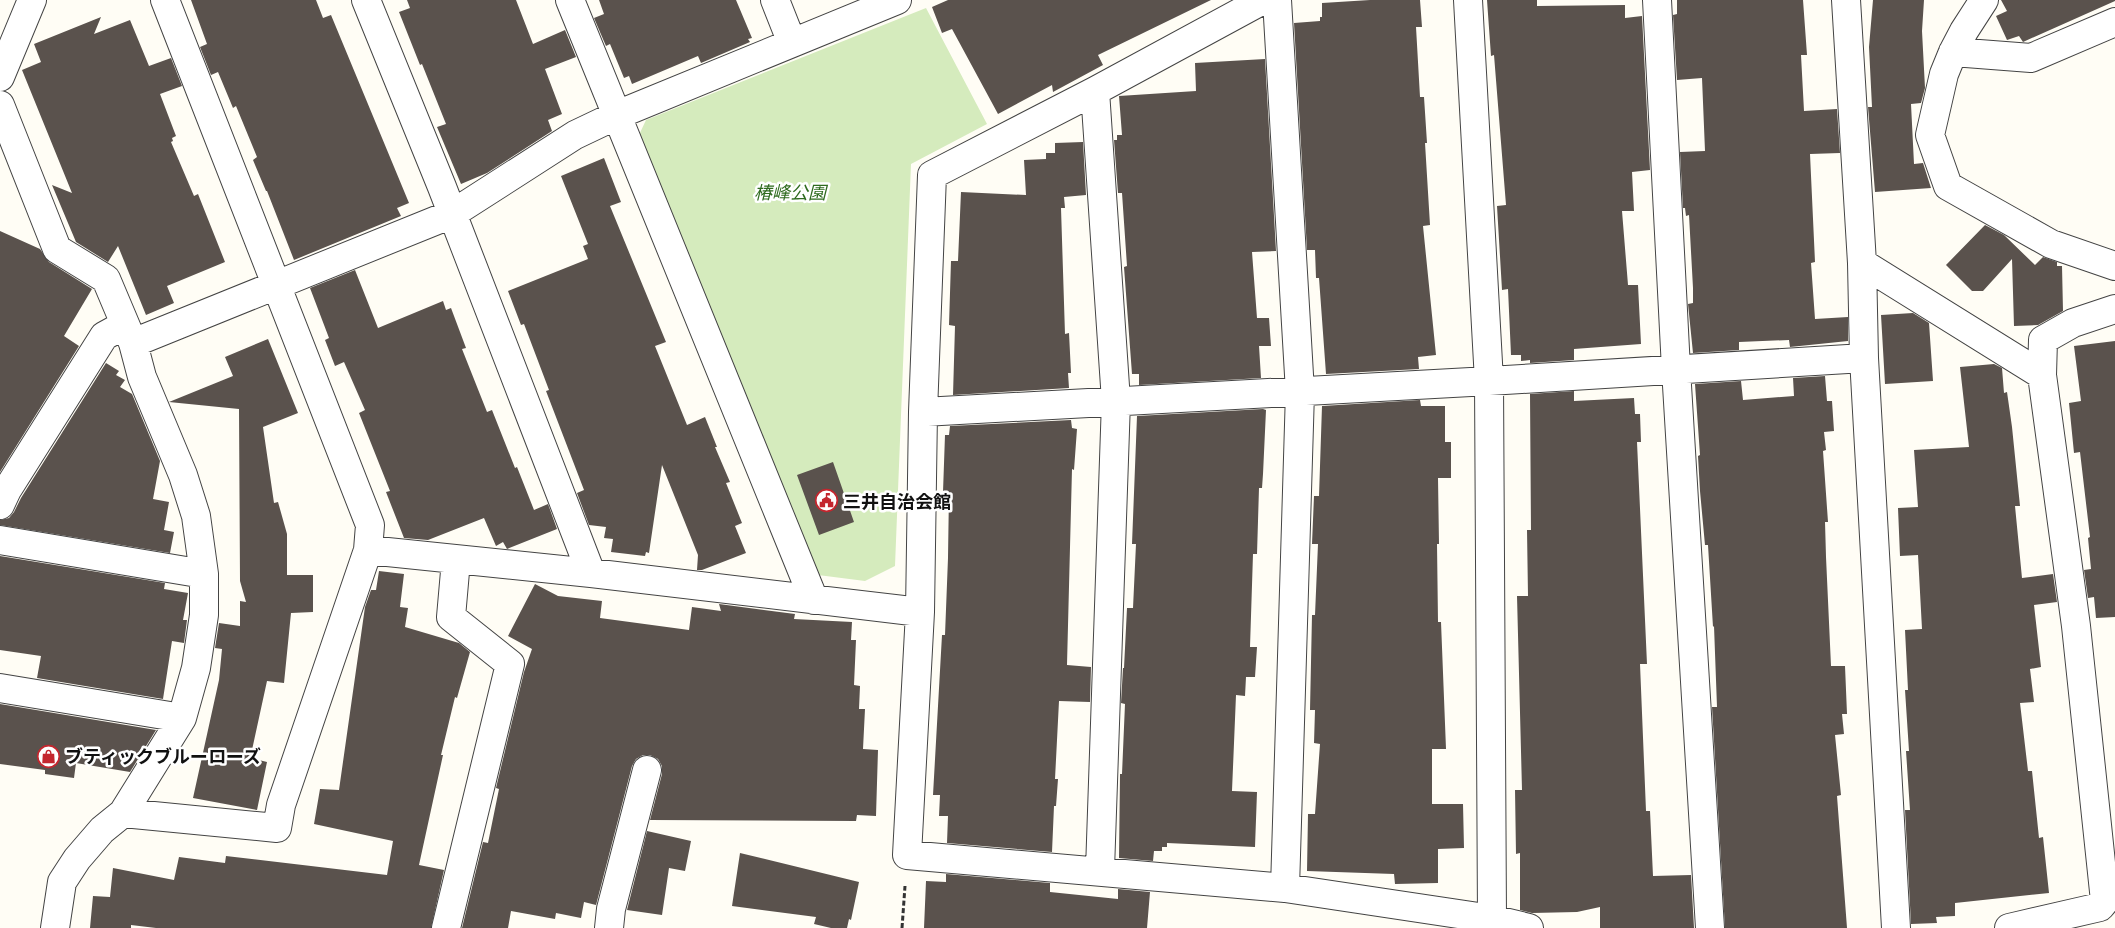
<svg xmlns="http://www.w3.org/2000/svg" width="2115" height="928" viewBox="0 0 2115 928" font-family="Merriweather,'Noto Sans JP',serif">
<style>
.green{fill:#d5ebbd}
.building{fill:#5a524d}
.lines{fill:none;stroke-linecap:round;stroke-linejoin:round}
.minor-casing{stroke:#444;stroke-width:30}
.path{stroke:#333;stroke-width:3;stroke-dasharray:5 2.5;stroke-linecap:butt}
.minor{stroke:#fff;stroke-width:28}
.labels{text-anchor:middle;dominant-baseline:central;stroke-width:5;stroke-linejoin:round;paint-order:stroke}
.park-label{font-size:18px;font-style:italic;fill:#2f6b1f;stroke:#fff}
.poi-label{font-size:18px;font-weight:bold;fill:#111;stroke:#fff;text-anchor:start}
</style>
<rect width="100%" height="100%" fill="#fffdf5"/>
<!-- green -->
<path class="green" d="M 926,8 L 987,124 L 911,164 L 895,566 L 865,581 L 818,575 L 639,135 L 646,120 Z"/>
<!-- building -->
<path class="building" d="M 191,0 L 316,0 L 323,18 L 331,15 L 409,203 L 397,208 L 401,216 L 294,260 L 267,191 L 266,191 L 253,160 L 257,157 L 236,106 L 233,108 L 218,72 L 211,75 L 200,47 L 207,44 Z
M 407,0 L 516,0 L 533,44 L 565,30 L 576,57 L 545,69 L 562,114 L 548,120 L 552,131 L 487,173 L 461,184 L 437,127 L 446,124 L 422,64 L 420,65 L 399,12 L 410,8 Z
M 599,0 L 736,0 L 752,38 L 748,39 L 750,42 L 701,63 L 698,56 L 632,84 L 629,76 L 624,78 L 610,44 L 606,46 L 594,18 L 604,14 Z
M 948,0 L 1211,0 L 1098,55 L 1103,65 L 1053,92 L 1052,85 L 998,114 L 952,29 L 942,33 L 932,7 Z
M 1370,0 L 1420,0 L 1422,27 L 1416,27 L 1420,97 L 1424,97 L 1427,143 L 1425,143 L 1430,225 L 1423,226 L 1436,355 L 1418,357 L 1419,369 L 1326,374 L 1319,278 L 1316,278 L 1315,250 L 1307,250 L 1294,23 L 1320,21 L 1320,17 L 1322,17 L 1322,3 Z
M 1487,0 L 1537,0 L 1537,6 L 1625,5 L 1625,18 L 1642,16 L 1650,170 L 1632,172 L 1634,211 L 1622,211 L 1628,285 L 1638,285 L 1641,344 L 1574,349 L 1574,360 L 1530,363 L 1530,360 L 1521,361 L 1521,355 L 1511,355 L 1508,289 L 1502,290 L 1497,206 L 1506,205 L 1494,55 L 1491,56 Z
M 1677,0 L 1803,0 L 1807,55 L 1801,55 L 1804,111 L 1837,109 L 1840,153 L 1810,154 L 1815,262 L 1811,263 L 1815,319 L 1848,317 L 1848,341 L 1790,347 L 1789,340 L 1739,342 L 1739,350 L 1693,353 L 1688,304 L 1693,303 L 1693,288 L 1689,215 L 1686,216 L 1685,208 L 1683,208 L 1680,152 L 1705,151 L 1702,78 L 1677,80 L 1673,15 L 1677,14 Z
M 1873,0 L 1924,0 L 1922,31 L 1925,88 L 1921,103 L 1911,104 L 1914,164 L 1923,163 L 1931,188 L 1875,192 L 1868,107 L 1872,107 L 1869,47 Z
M 2001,0 L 2115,0 L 2115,1 L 2023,42 L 2019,36 L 2007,40 L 1996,16 L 2007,11 Z
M 101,17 L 94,34 L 130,20 L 149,66 L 171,58 L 182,86 L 160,94 L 176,136 L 172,138 L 173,141 L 171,142 L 194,196 L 198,194 L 225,262 L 167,286 L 174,303 L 146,315 L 118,246 L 108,262 L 76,242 L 52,185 L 72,193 L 22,70 L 41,62 L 34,44 Z
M 1265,59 L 1276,251 L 1252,252 L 1257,318 L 1269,318 L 1271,346 L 1259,346 L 1261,378 L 1139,385 L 1139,374 L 1132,374 L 1124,267 L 1127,266 L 1122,193 L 1118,193 L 1114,140 L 1117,140 L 1117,135 L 1122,135 L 1119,96 L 1196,91 L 1195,63 Z
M 1083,142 L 1086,195 L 1064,197 L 1065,208 L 1061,208 L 1065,334 L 1069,333 L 1071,373 L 1068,373 L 1069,388 L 953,395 L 955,326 L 949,325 L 951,261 L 958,261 L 961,192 L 1026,195 L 1024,160 L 1046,159 L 1046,153 L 1055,153 L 1055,143 Z
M 604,158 L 621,202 L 610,206 L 666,342 L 655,346 L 687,425 L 705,417 L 717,447 L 715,447 L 730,482 L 726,483 L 742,523 L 735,526 L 746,553 L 702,570 L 697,570 L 698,555 L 662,465 L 649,553 L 646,552 L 645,556 L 611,552 L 613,539 L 604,538 L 606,527 L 589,525 L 577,493 L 584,490 L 546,391 L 549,390 L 524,324 L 521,325 L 508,291 L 588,259 L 583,246 L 588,244 L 561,176 Z
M 1985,225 L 2004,235 L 2035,265 L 2043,257 L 2057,262 L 2057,266 L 2062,266 L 2063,311 L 2038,325 L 2014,326 L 2012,259 L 1983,291 L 1972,291 L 1946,265 Z
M 0,231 L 40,249 L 49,262 L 92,289 L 64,336 L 79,346 L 0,472 Z
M 355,270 L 378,328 L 443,301 L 446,310 L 451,308 L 466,348 L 462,349 L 487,412 L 492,410 L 515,468 L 517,467 L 534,510 L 548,504 L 557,529 L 507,549 L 503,542 L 496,546 L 484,518 L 428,540 L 404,538 L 386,492 L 390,491 L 359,413 L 365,410 L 344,362 L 335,366 L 325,340 L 329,338 L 310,288 Z
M 1913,313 L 1929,323 L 1933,381 L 1885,384 L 1881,315 Z
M 268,339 L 298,413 L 263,427 L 274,503 L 278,502 L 287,534 L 287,575 L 313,575 L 313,612 L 291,613 L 284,683 L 267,681 L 252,750 L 256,750 L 255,759 L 267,762 L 257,810 L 193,798 L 219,680 L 222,649 L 215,648 L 219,623 L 240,626 L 240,601 L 246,602 L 240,581 L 239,409 L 169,402 L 233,376 L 225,357 Z
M 2115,341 L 2115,617 L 2096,618 L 2094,597 L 2088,598 L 2084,570 L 2091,569 L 2088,538 L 2090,537 L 2080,452 L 2074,453 L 2069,403 L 2081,401 L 2074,346 Z
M 106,363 L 119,371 L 116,375 L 125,380 L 120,387 L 132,394 L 160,461 L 153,499 L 169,502 L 164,530 L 174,532 L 170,553 L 0,525 L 0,520 L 9,518 L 14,512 L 21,498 Z
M 1994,364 L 2002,368 L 2004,393 L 2007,392 L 2012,427 L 2020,506 L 2015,506 L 2022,578 L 2053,574 L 2057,602 L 2034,605 L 2041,667 L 2030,669 L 2034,702 L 2020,703 L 2028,771 L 2032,771 L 2039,838 L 2043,837 L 2049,893 L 1955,903 L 1955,916 L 1936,917 L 1937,923 L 1911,924 L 1905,810 L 1910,810 L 1906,751 L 1909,751 L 1905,690 L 1908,690 L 1905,630 L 1922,629 L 1918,555 L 1900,556 L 1898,508 L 1918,507 L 1914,450 L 1969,447 L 1960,367 Z
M 1825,376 L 1827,401 L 1832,401 L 1834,431 L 1824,432 L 1826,450 L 1823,451 L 1828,522 L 1825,522 L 1826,557 L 1831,666 L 1845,666 L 1847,714 L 1842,714 L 1844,734 L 1835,735 L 1841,795 L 1837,796 L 1847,928 L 1725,928 L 1712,707 L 1717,707 L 1714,626 L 1713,627 L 1708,545 L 1705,545 L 1700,491 L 1698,456 L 1700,455 L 1695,384 L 1741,381 L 1743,400 L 1794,396 L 1793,378 Z
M 1574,391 L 1574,401 L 1634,398 L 1635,414 L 1640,414 L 1641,442 L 1637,442 L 1647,664 L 1640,664 L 1646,811 L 1650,811 L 1653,876 L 1691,875 L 1694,928 L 1600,928 L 1600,907 L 1577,912 L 1532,913 L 1520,910 L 1520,853 L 1516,854 L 1515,790 L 1522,790 L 1517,596 L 1528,596 L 1527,530 L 1531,530 L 1530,394 Z
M 1420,400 L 1421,406 L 1445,406 L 1445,442 L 1451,442 L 1451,478 L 1438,478 L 1439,544 L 1437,544 L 1438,622 L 1441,622 L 1446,749 L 1432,749 L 1432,804 L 1463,804 L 1464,848 L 1438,849 L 1438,883 L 1395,884 L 1394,874 L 1307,871 L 1308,814 L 1315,814 L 1320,744 L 1314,743 L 1315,710 L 1310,710 L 1312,615 L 1315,615 L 1318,544 L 1312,544 L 1314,496 L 1319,496 L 1322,406 Z
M 1263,409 L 1266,410 L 1263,474 L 1262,488 L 1259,488 L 1257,554 L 1253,554 L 1250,647 L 1257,647 L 1255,677 L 1246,677 L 1245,696 L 1236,695 L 1232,791 L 1257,792 L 1255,847 L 1167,843 L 1167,847 L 1162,847 L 1162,851 L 1154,851 L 1153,861 L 1119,858 L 1120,774 L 1122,774 L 1125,704 L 1121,703 L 1123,668 L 1124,668 L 1127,608 L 1133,608 L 1136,544 L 1132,544 L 1137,416 Z
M 1071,420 L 1072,428 L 1077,429 L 1074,470 L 1072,469 L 1067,665 L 1091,667 L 1090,702 L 1059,701 L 1055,779 L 1058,779 L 1056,806 L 1054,806 L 1052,852 L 947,843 L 948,816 L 939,816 L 940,795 L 933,795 L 942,635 L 945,635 L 948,558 L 949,492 L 943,492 L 945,435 L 949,435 L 950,426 Z
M 833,462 L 854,522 L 819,535 L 797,475 Z
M 0,556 L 165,583 L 164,589 L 188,593 L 183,620 L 187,620 L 184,643 L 172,641 L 163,699 L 37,678 L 41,656 L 0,650 Z
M 379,571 L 404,574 L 400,607 L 408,608 L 405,627 L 459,643 L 470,652 L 457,698 L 455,697 L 441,755 L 443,755 L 419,865 L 444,870 L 431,928 L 156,928 L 131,925 L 131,928 L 90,928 L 93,896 L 110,897 L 113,868 L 174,880 L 179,857 L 225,863 L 226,856 L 387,875 L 393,841 L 314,824 L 320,789 L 339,790 L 365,607 L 371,590 L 376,590 Z
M 535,584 L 558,596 L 602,601 L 600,618 L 689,630 L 692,607 L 721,611 L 719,604 L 795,614 L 794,619 L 852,622 L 851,640 L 856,640 L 854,685 L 860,686 L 859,709 L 865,709 L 863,749 L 878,750 L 876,816 L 857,815 L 856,821 L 650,820 L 662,774 L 662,766 L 658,759 L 650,755 L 643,755 L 636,759 L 632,766 L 596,905 L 584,902 L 581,918 L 556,913 L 555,919 L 511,911 L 508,928 L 462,928 L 483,842 L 488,843 L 499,789 L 496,788 L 524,672 L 532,649 L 508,636 Z
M 0,704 L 156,730 L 130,772 L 76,763 L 74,778 L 45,774 L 45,770 L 0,764 Z
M 647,831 L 691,841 L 685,871 L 669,868 L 662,915 L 627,910 Z
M 740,853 L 859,882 L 851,920 L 849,919 L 847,928 L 831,928 L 814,924 L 816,917 L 732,906 Z
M 946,874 L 1050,883 L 1050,892 L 1118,899 L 1118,889 L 1150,892 L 1147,928 L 924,928 L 926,881 L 946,882 Z"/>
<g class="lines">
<defs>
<path id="minor" d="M 366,0 L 442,187 L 591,573
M 570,0 L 814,600
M 775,0 L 792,43
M 1263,0 L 1095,91 L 932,175 L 923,412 L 920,612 L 907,855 L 1285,888 L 1492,919 L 1529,928
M 1277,0 L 1300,392 L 1285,888
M 1468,0 L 1489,381 L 1492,919
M 1657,0 L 1676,369 L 1710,928
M 1846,0 L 1862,263 L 1864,358 L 1896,928
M 1984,0 L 1964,31 L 1953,52 L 1944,74 L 1930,135 L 1948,186 L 2051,244 L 2115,266
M 1953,52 L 2031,58 L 2115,22
M 0,77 L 32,0
M 1095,91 L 1116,401 L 1100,870
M 0,105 L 57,249 L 106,279 L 133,343 L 142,377 L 183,475 L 196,516 L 204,574 L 204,615 L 196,668 L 182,718 L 123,813 L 102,830 L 77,859 L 62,882 L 55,928
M 1862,263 L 2042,375
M 133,343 L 452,214 L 575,135 L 617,115 L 897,0
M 923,412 L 1489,381 L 1864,358
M 0,505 L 7,490 L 104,336 L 124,325
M 0,540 L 204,574
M 368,550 L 591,573 L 920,612
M 0,688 L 182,718
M 123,813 L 277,828 L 281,805 L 368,550 L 370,525 L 165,0
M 446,928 L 510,664 L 451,617 L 456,560
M 609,928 L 611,909 L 647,770
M 2009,928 L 2100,907 L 2105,901 L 2076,626 L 2042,375 L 2043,340 L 2073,323 L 2115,309"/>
</defs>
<!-- minor casing -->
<use href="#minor" class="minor-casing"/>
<!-- path -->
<path class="path" d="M 902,928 L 905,886"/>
<!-- minor -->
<use href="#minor" class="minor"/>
</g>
<!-- icons -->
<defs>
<symbol id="civic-ring" viewBox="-11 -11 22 22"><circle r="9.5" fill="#fff" stroke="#c4262e" stroke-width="1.5"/><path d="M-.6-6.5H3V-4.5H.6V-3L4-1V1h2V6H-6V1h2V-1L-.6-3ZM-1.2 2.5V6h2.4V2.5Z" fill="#c4262e"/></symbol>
<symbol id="shop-ring" viewBox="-11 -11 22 22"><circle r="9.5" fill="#fff" stroke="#c4262e" stroke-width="1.5"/><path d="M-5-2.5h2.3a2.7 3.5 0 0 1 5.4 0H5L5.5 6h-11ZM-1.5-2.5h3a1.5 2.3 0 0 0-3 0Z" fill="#c4262e"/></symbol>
</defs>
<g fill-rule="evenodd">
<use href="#civic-ring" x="814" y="488" width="25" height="25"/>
<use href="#shop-ring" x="36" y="744" width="25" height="25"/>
</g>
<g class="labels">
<!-- park labels -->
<g class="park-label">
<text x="790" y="192">椿峰公園</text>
</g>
<!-- poi labels -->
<g class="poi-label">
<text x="843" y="501">三井自治会館</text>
<text x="65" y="756">ブティックブルーローズ</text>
</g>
</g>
</svg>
